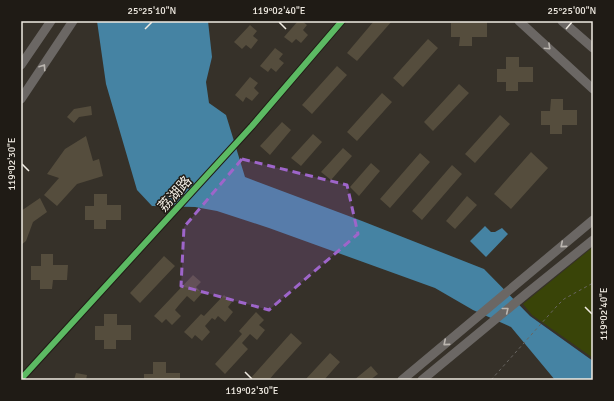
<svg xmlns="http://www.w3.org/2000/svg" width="614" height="401" viewBox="0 0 614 401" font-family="Signika,'Noto Sans SC',sans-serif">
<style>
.green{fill:#394408}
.water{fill:#4583a3}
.building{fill:#554d3d}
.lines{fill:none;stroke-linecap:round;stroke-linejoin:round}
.path{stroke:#686561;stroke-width:1;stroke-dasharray:3 3;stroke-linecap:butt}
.minor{stroke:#696664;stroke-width:6}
.secondary{stroke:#6b6764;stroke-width:9}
.cycleway-casing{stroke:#1f1b15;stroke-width:8}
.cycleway{stroke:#5cba63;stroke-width:6}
.oneway{stroke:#bbb6b0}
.marked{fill:#9e65ca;fill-opacity:0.2;stroke:#9e65ca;stroke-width:3;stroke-dasharray:8 5;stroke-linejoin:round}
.ticks{fill:none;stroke:#f0ebe2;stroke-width:1.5}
.labels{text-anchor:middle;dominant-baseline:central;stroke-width:3;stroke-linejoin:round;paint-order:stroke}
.street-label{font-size:14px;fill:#f0ebe2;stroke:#1f1b15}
.neatline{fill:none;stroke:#f0ebe2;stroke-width:1.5}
.ticks-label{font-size:10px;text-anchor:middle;fill:#f0ebe2}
</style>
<rect width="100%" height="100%" fill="#363129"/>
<!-- green -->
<path class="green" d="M 593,247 L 593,358 L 532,315 L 523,304 Z"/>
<!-- water -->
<path class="water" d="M 97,21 L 208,21 L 212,57 L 206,82 L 209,103 L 226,115 L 245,177 L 362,221 L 484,269 L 530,316 L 593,361 L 593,380 L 555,380 L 511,327 L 473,310 L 435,288 L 269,228 L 217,211 L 195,207 L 152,206 L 137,190 L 106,84 Z
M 485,226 L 491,232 L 495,232 L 502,228 L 508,234 L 486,257 L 470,241 Z"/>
<!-- building -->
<path class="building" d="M 298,21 L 302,21 L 307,25 L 303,30 L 308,35 L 301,43 L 296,39 L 292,43 L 284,37 Z
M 374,21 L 392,21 L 357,61 L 347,53 Z
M 460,21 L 487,22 L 487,37 L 472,37 L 472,46 L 459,46 L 460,37 L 451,37 L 451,23 L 460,23 Z
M 250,25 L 257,31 L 253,36 L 258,40 L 251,49 L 246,45 L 242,49 L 234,42 Z
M 428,39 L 438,48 L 403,87 L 393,78 Z
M 275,48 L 283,54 L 279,59 L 284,63 L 276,72 L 271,68 L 268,72 L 260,66 Z
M 506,57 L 519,57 L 519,67 L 533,67 L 533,82 L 518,82 L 518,91 L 506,91 L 506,82 L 497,82 L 497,69 L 506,69 Z
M 337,66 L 347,75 L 312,114 L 302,105 Z
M 250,77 L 258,83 L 254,88 L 259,93 L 252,101 L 246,97 L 243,102 L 235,95 Z
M 459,84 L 469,93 L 433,131 L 424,122 Z
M 382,93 L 392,102 L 357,141 L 347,132 Z
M 551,99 L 563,99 L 563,110 L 577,110 L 577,125 L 562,125 L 562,134 L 550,134 L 550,125 L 541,125 L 541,111 L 550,111 Z
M 91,106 L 92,115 L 79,117 L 74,123 L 67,117 L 74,109 Z
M 500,115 L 510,124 L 475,163 L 465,154 Z
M 282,122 L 291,130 L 270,155 L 260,146 Z
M 313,134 L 322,142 L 301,166 L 291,158 Z
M 86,136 L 93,161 L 99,159 L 103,176 L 77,184 L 57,206 L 44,195 L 59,178 L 47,174 L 65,149 Z
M 343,148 L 352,156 L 331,180 L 321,172 Z
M 531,152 L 548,168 L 511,209 L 494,194 Z
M 420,153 L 430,162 L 390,208 L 380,199 Z
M 371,163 L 380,171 L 359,196 L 350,187 Z
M 452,165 L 462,174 L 422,220 L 412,211 Z
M 94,194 L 107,194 L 107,205 L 121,205 L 121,220 L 106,220 L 106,229 L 94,229 L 94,220 L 85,220 L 85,206 L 94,206 Z
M 467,196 L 477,205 L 455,229 L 446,221 Z
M 40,198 L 47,212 L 33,222 L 26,241 L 21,245 L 21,211 Z
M 41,254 L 53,254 L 53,265 L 68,265 L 67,280 L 53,280 L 52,289 L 40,289 L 40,280 L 31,280 L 31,266 L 41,266 Z
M 164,256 L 175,266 L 140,303 L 130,293 Z
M 193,275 L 201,282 L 196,287 L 202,293 L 194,302 L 187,296 L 179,305 L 175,310 L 181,316 L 172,325 L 166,319 L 162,323 L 154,316 Z
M 224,295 L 232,302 L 228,307 L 233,312 L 225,322 L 218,316 L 215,320 L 212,318 L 205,326 L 210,332 L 202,341 L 195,335 L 192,339 L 184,332 L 201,314 L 204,316 Z
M 256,312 L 264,320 L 259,325 L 265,330 L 257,340 L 250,334 L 242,343 L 248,349 L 225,374 L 215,364 L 242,334 L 239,331 Z
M 104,314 L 117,314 L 117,325 L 131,325 L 131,340 L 116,340 L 116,349 L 104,349 L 104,340 L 95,340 L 95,326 L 104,326 Z
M 291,333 L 302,343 L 274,374 L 269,380 L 249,380 Z
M 330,353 L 340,362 L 324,380 L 305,380 Z
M 153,362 L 166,362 L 166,373 L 180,373 L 180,380 L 144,380 L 144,374 L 153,374 Z
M 371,366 L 378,374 L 370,380 L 354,380 Z
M 76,373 L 87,375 L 86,380 L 74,380 Z"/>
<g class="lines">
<!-- path -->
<path class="path" d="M 491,380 L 556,307 L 564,299 L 593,283"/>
<!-- minor -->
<path class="minor" d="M 21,379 L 252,126 L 342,21"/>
<!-- secondary -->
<path class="secondary" d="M 519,21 L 593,89
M 562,21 L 593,48
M 21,65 L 51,21
M 21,99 L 73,21
M 402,380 L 593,220
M 422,380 L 526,294 L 593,240"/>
<defs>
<path id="cycleway" d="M 21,379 L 252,126 L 342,21"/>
</defs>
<!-- cycleway casing -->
<use href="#cycleway" class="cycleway-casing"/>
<!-- cycleway -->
<use href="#cycleway" class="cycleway"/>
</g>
<!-- one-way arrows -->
<defs><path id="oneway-chevron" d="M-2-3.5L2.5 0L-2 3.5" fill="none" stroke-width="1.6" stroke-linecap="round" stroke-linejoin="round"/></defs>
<g class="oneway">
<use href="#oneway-chevron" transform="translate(548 47) rotate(43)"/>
<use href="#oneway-chevron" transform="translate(43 67) rotate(-56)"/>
<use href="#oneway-chevron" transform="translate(563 245) rotate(140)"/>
<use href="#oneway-chevron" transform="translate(506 310) rotate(-39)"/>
<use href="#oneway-chevron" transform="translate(446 343) rotate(140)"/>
</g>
<!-- marked area -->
<path class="marked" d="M 242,159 L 347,185 L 358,234 L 269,310 L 181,286 L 184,227 Z"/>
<!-- ticks -->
<path class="ticks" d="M 279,22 L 286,29M 145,29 L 152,22M 566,29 L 572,22M 22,164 L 29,171M 585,307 L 592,314M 245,372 L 252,379"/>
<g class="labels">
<!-- street labels -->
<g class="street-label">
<text transform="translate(175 194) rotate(-48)">荔湖路</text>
</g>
</g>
<!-- border -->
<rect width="614" height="401" fill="none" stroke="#1f1b15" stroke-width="44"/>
<rect x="22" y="22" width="570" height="357" class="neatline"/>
<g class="ticks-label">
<text x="152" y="14">25°25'10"N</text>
<text x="279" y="14">119°02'40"E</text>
<text x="572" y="14">25°25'00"N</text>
<text transform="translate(11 164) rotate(-90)" y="4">119°02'30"E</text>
<text transform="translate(603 314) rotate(-90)" y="4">119°02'40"E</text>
<text x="252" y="394">119°02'30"E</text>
</g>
</svg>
